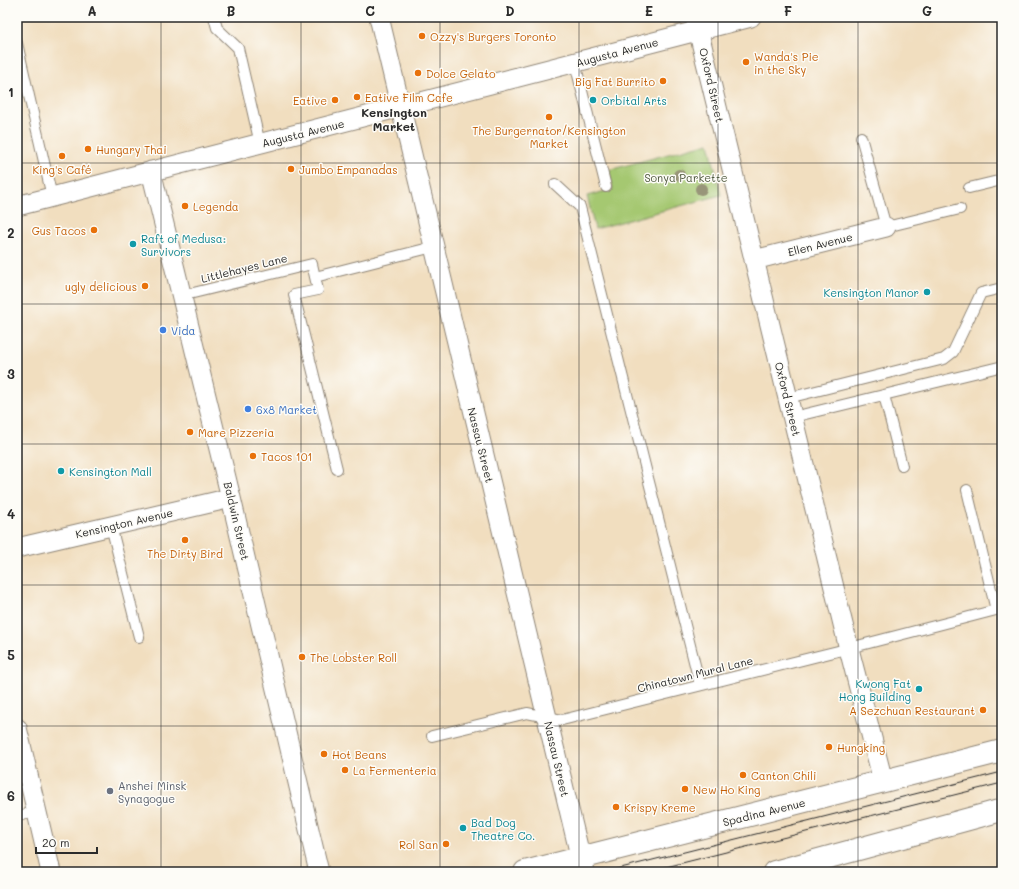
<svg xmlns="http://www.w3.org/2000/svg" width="1019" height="889" viewBox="0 0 1019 889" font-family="Mali,sans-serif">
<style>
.green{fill:#a5c871;stroke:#687a4e}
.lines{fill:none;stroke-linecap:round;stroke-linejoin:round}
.lane-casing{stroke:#8e8475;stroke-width:12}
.street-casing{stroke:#8e8475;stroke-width:21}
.secondary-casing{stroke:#8e8475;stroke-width:24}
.primary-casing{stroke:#8e8475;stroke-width:24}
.lane{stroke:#fff;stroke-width:10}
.street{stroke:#fff;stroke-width:19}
.secondary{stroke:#fff;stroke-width:22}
.primary{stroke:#fff;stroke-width:22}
.tram{stroke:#2b2b2b;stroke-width:1}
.tree{fill:#989579}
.grid{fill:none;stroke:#2b2b2b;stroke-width:1;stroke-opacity:0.55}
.food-dot{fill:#e8710a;stroke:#fdfcf7;stroke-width:1.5}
.culture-dot{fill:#0f9aa8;stroke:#fdfcf7;stroke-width:1.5}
.shop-dot{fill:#3f7fe0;stroke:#fdfcf7;stroke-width:1.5}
.worship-dot{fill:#6b7280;stroke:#fdfcf7;stroke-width:1.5}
.labels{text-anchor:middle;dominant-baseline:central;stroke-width:3;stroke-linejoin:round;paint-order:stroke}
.food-label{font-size:11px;fill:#c56008;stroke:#fdfcf7;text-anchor:start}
.street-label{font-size:11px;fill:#2b2b2b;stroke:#fdfcf7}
.culture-label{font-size:11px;fill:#0d838f;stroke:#fdfcf7;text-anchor:start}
.park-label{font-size:11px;fill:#505a40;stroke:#fdfcf7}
.shop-label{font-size:11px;fill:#366cbe;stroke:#fdfcf7;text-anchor:start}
.worship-label{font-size:11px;fill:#5b616d;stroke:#fdfcf7;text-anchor:start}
.neighbourhood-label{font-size:12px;font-weight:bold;fill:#2b2b2b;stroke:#fdfcf7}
.neatline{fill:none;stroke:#2b2b2b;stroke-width:1.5}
.grid-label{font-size:13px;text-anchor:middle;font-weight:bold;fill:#2b2b2b}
</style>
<rect width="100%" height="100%" fill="#fdfcf7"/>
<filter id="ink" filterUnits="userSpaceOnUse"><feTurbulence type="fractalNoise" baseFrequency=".025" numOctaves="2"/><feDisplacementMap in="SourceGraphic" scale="8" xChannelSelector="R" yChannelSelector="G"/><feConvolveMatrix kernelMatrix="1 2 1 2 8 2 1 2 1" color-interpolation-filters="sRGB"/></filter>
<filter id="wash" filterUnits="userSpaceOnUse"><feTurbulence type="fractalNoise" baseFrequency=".012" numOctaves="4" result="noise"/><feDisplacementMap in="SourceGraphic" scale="16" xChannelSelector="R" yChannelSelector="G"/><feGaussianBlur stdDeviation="0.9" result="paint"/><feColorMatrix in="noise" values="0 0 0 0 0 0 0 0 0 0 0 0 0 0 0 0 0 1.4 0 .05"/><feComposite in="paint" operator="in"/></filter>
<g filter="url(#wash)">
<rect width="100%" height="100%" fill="#f1debf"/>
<!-- green -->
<path class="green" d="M 709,143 L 721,195 L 595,229 L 587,196 L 613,189 L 609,170 Z"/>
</g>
<g filter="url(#ink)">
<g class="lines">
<defs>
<path id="lane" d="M 214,17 L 217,28 L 238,48 L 260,144
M 17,43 L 52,197
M 575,63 L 606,187
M 861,137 L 886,227 L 960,209
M 555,184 L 580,207 L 700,685
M 969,188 L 1002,180
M 315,277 L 433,247
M 181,296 L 312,264 L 318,290 L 294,295 L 337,469
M 884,395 L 902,466
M 788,398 L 944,359 L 953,352 L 981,293 L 1002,288
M 793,417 L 999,367
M 111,526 L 139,637
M 432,736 L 527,713 L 562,720 L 838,651 L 996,610 L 967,490
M 17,816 L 36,812"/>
<path id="street" d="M 379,17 L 584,872
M 695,17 L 849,649 L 883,781
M 151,171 L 231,498 L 319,872
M 17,206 L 751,17
M 754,260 L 886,227
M 17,548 L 231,498
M 17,728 L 51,872"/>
<path id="secondary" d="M 774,872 L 1002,810"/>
<path id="primary" d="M 525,872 L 1002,751"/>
</defs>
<!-- lane casing -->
<use href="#lane" class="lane-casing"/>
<!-- street casing -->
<use href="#street" class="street-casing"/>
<!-- secondary casing -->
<use href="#secondary" class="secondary-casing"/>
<!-- primary casing -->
<use href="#primary" class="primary-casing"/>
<!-- lane -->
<use href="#lane" class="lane"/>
<!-- street -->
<use href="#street" class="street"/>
<!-- secondary -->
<use href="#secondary" class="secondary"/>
<!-- primary -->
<use href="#primary" class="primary"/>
<!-- tram -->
<path class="tram" d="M 605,872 L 1002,772
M 646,872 L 1002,783"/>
</g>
<!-- trees -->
<g class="tree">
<circle cx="679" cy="175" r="6"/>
<circle cx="701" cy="189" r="6"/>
</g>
</g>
<!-- grid -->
<path class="grid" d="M 161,17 L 161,872M 301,17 L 301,872M 440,17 L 440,872M 579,17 L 579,872M 718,17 L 718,872M 858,17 L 858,872M 17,163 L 1002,163M 17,304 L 1002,304M 17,444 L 1002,444M 17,585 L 1002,585M 17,726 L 1002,726"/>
<!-- markers -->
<g class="food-dot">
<circle cx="422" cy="36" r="4"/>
<circle cx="746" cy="62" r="4"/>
<circle cx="418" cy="73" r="4"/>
<circle cx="663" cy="81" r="4"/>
<circle cx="357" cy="97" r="4"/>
<circle cx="335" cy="100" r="4"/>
<circle cx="549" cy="117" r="4"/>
<circle cx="88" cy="149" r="4"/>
<circle cx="62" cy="156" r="4"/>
<circle cx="291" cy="169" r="4"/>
<circle cx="185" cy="206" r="4"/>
<circle cx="94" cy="230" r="4"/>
<circle cx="145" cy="286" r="4"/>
<circle cx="190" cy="432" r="4"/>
<circle cx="253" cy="456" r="4"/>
<circle cx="185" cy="540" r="4"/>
<circle cx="302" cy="657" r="4"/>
<circle cx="983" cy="710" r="4"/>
<circle cx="829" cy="747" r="4"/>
<circle cx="324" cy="754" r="4"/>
<circle cx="345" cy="770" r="4"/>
<circle cx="743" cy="775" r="4"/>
<circle cx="685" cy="789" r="4"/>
<circle cx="616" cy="807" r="4"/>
<circle cx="446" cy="844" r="4"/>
</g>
<g class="culture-dot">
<circle cx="593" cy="100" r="4"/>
<circle cx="133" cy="244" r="4"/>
<circle cx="927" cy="292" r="4"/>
<circle cx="61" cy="471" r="4"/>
<circle cx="919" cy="689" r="4"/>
<circle cx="463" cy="828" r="4"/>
</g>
<g class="shop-dot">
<circle cx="163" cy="330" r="4"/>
<circle cx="248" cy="409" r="4"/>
</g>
<circle class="worship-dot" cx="110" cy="791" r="4"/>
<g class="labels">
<!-- food labels -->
<g class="food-label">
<text x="430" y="36">Ozzy's Burgers Toronto</text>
<text x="754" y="56">Wanda's Pie<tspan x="754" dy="13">in the Sky</tspan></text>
<text x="426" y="73">Dolce Gelato</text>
<text x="655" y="81" text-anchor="end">Big Fat Burrito</text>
<text x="365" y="97">Eative Film Cafe</text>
<text x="327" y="100" text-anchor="end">Eative</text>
<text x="549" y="130" text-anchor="middle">The Burgernator/Kensington<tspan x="549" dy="13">Market</tspan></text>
<text x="96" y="149">Hungary Thai</text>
<text x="62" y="169" text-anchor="middle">King's Café</text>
<text x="299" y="169">Jumbo Empanadas</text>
<text x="193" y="206">Legenda</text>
<text x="86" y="230" text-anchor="end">Gus Tacos</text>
<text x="137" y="286" text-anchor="end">ugly delicious</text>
<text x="198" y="432">Mare Pizzeria</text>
<text x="261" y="456">Tacos 101</text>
<text x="185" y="553" text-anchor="middle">The Dirty Bird</text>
<text x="310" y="657">The Lobster Roll</text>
<text x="975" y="710" text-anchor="end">A Sezchuan Restaurant</text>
<text x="837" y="747">Hungking</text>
<text x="332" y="754">Hot Beans</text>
<text x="353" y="770">La Fermenteria</text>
<text x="751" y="775">Canton Chili</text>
<text x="693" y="789">New Ho King</text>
<text x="624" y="807">Krispy Kreme</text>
<text x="438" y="844" text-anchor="end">Rol San</text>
</g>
<!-- street labels -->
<g class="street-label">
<text transform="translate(617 52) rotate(-15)">Augusta Avenue</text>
<text transform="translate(712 85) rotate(77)">Oxford Street</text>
<text transform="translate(303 133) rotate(-14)">Augusta Avenue</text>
<text transform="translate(820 244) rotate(-14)">Ellen Avenue</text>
<text transform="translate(244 268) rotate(-14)">Littlehayes Lane</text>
<text transform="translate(788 399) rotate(76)">Oxford Street</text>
<text transform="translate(481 445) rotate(76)">Nassau Street</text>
<text transform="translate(237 521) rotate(77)">Baldwin Street</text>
<text transform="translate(124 523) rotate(-13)">Kensington Avenue</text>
<text transform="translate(695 674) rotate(-14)">Chinatown Mural Lane</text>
<text transform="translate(557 759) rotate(77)">Nassau Street</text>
<text transform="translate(764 812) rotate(-14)">Spadina Avenue</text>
</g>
<!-- culture labels -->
<g class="culture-label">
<text x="601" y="100">Orbital Arts</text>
<text x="141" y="238">Raft of Medusa:<tspan x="141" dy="13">Survivors</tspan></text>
<text x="919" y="292" text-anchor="end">Kensington Manor</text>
<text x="69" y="471">Kensington Mall</text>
<text x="911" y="683" text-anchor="end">Kwong Fat<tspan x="911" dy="13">Hong Building</tspan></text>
<text x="471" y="822">Bad Dog<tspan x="471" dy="13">Theatre Co.</tspan></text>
</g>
<!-- park labels -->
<g class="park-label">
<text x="686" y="177">Sonya Parkette</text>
</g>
<!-- shop labels -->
<g class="shop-label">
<text x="171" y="330">Vida</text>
<text x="256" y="409">6x8 Market</text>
</g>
<!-- worship labels -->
<g class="worship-label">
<text x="118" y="785">Anshei Minsk<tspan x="118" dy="13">Synagogue</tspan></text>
</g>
<!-- neighbourhood labels -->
<g class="neighbourhood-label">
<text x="394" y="112">Kensington<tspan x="394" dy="14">Market</tspan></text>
</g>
</g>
<!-- margin -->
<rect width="1019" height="889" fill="none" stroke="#fdfcf7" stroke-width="44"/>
<!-- scale -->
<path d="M36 847v6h61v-6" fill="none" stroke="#2b2b2b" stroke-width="2"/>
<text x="42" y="847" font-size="12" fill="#2b2b2b" stroke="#fdfcf7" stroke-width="3" paint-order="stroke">20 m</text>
<rect x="22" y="22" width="975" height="845" class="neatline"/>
<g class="grid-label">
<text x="92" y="16">A</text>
<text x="231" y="16">B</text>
<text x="370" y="16">C</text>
<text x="510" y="16">D</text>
<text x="649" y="16">E</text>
<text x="788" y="16">F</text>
<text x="927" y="16">G</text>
<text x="11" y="97">1</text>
<text x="11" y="238">2</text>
<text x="11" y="379">3</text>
<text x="11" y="519">4</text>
<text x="11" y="660">5</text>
<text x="11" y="801">6</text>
</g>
</svg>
